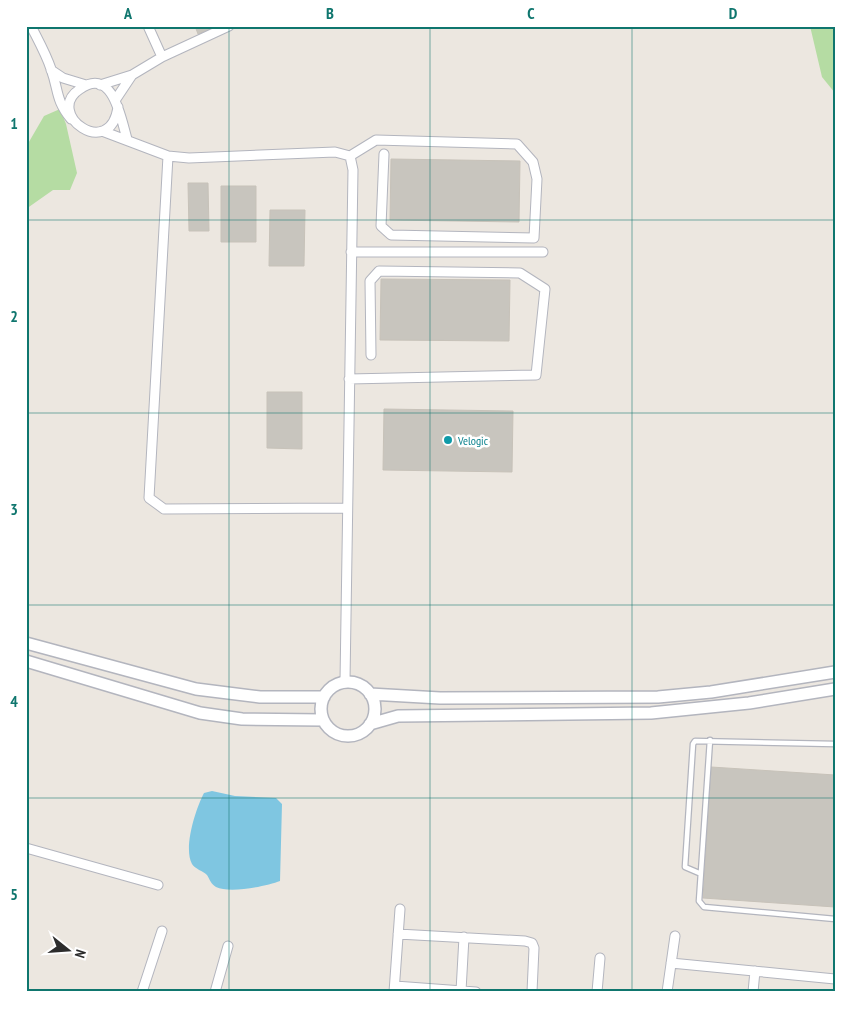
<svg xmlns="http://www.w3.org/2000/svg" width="861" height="1018" viewBox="0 0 861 1018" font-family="'PT Sans Narrow',sans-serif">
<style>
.green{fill:#b5dca3}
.water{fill:#7fc6e1}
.building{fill:#c8c5be;stroke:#c7c2b9}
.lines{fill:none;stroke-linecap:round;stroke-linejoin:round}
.lane-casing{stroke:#b3b5be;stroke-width:7}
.street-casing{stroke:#b3b5be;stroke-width:11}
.secondary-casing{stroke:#b3b5be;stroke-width:14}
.lane{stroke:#fff;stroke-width:4.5}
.street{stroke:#fff;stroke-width:9}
.secondary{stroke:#fff;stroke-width:11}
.grid{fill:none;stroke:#0f766e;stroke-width:1;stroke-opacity:0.55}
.culture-dot{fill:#0f9aa8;stroke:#fff;stroke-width:2}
.labels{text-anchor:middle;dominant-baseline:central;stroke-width:5;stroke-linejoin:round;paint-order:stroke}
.culture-label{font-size:12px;fill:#0d838f;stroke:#fff;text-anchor:start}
.neatline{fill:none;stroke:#0f766e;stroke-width:2}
.grid-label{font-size:16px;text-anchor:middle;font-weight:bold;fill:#0f766e}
</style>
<rect width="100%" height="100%" fill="#ece7e0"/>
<!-- green -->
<path class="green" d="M 810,26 L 835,26 L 835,93 L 822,77 Z
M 60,109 L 66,124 L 77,173 L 70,190 L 53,190 L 26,209 L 26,147 L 44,116 Z"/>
<!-- water -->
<path class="water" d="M 212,791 L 235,796 L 276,798 L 282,804 L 280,881 C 267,886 230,894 216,887 C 211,884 210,880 207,875 C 203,871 195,869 192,864 C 183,848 196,808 204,793 Z"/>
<!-- building -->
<path class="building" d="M 195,26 L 217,26 L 198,34 Z
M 391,159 L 520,161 L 519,222 L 390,220 Z
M 188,183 L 208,183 L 209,231 L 189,231 Z
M 221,186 L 256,186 L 256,242 L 221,242 Z
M 270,210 L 305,210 L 304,266 L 269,266 Z
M 381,279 L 510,280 L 509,341 L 380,340 Z
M 267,392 L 302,392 L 302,449 L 267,448 Z
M 384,409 L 513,411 L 512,472 L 383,470 Z
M 711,767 L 835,775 L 835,907 L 703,898 Z"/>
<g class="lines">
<defs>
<path id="lane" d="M 710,740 L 699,901 L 704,907 L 835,919
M 699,873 L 685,867 L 693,744 L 695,741 L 835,744"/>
<path id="street" d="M 31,26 C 38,40 46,54 51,69 C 59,91 55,99 71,119
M 162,57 L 229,26
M 51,70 L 63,78 L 86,85
M 100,85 L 132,75 L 162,57 L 148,26
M 116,99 L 132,75
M 118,107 C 110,162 43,113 80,89 C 113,66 121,119 127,139
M 102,131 L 168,156 L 189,158 L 335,152 L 350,156 L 376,140 L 517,144 L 533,162 L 537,179 L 534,238 L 391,235 L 381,226 L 384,154
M 168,156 L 149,498 L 164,509 L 346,508
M 351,252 L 543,252
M 349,379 L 536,375 L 545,289 L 520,273 L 379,271 L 370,281 L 371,355
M 345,681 L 353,170 L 350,156
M 26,848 L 158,885
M 398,934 L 525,941 L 532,943 L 534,948 L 532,992
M 671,963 L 835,979
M 395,986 L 476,992
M 461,991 L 464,937
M 142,992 L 162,931
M 215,992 L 228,946
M 394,992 L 400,909
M 597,992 L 600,958
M 667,992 L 675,936
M 753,992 L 755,971"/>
<path id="secondary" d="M 26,643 L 196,689 L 260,697 L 324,697
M 26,661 L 200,713 L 242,719 L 323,720
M321 709a27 27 0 1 1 54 0a27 27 0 1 1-54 0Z
M 370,694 L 440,698 L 658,697 L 711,692 L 835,672
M 370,724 L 398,716 L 651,713 L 749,703 L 835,689"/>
</defs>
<!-- lane casing -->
<use href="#lane" class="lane-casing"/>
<!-- street casing -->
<use href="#street" class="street-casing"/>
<!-- secondary casing -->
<use href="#secondary" class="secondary-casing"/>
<!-- lane -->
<use href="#lane" class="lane"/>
<!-- street -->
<use href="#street" class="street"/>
<!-- secondary -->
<use href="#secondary" class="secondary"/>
</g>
<!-- grid -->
<path class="grid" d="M 229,26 L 229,992M 430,26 L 430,992M 632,26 L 632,992M 26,220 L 835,220M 26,413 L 835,413M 26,605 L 835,605M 26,798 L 835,798"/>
<!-- markers -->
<circle class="culture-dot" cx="448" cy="440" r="5"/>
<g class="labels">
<!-- culture labels -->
<g class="culture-label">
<text x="458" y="440">Velogic</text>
</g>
</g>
<!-- border -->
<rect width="861" height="1018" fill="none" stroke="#ffffff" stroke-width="55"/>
<!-- north arrow -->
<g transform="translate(68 950) rotate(107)" stroke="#ffffff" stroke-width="4" paint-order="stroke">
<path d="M0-4L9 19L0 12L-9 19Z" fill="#2c2c2c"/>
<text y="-8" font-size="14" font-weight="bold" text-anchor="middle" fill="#2c2c2c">N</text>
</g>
<rect x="28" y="28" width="806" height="962" class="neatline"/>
<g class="grid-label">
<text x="128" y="19">A</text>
<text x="330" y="19">B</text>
<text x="531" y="19">C</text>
<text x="733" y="19">D</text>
<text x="14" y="129">1</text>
<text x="14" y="322">2</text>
<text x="14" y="515">3</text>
<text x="14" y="707">4</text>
<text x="14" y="900">5</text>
</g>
</svg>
